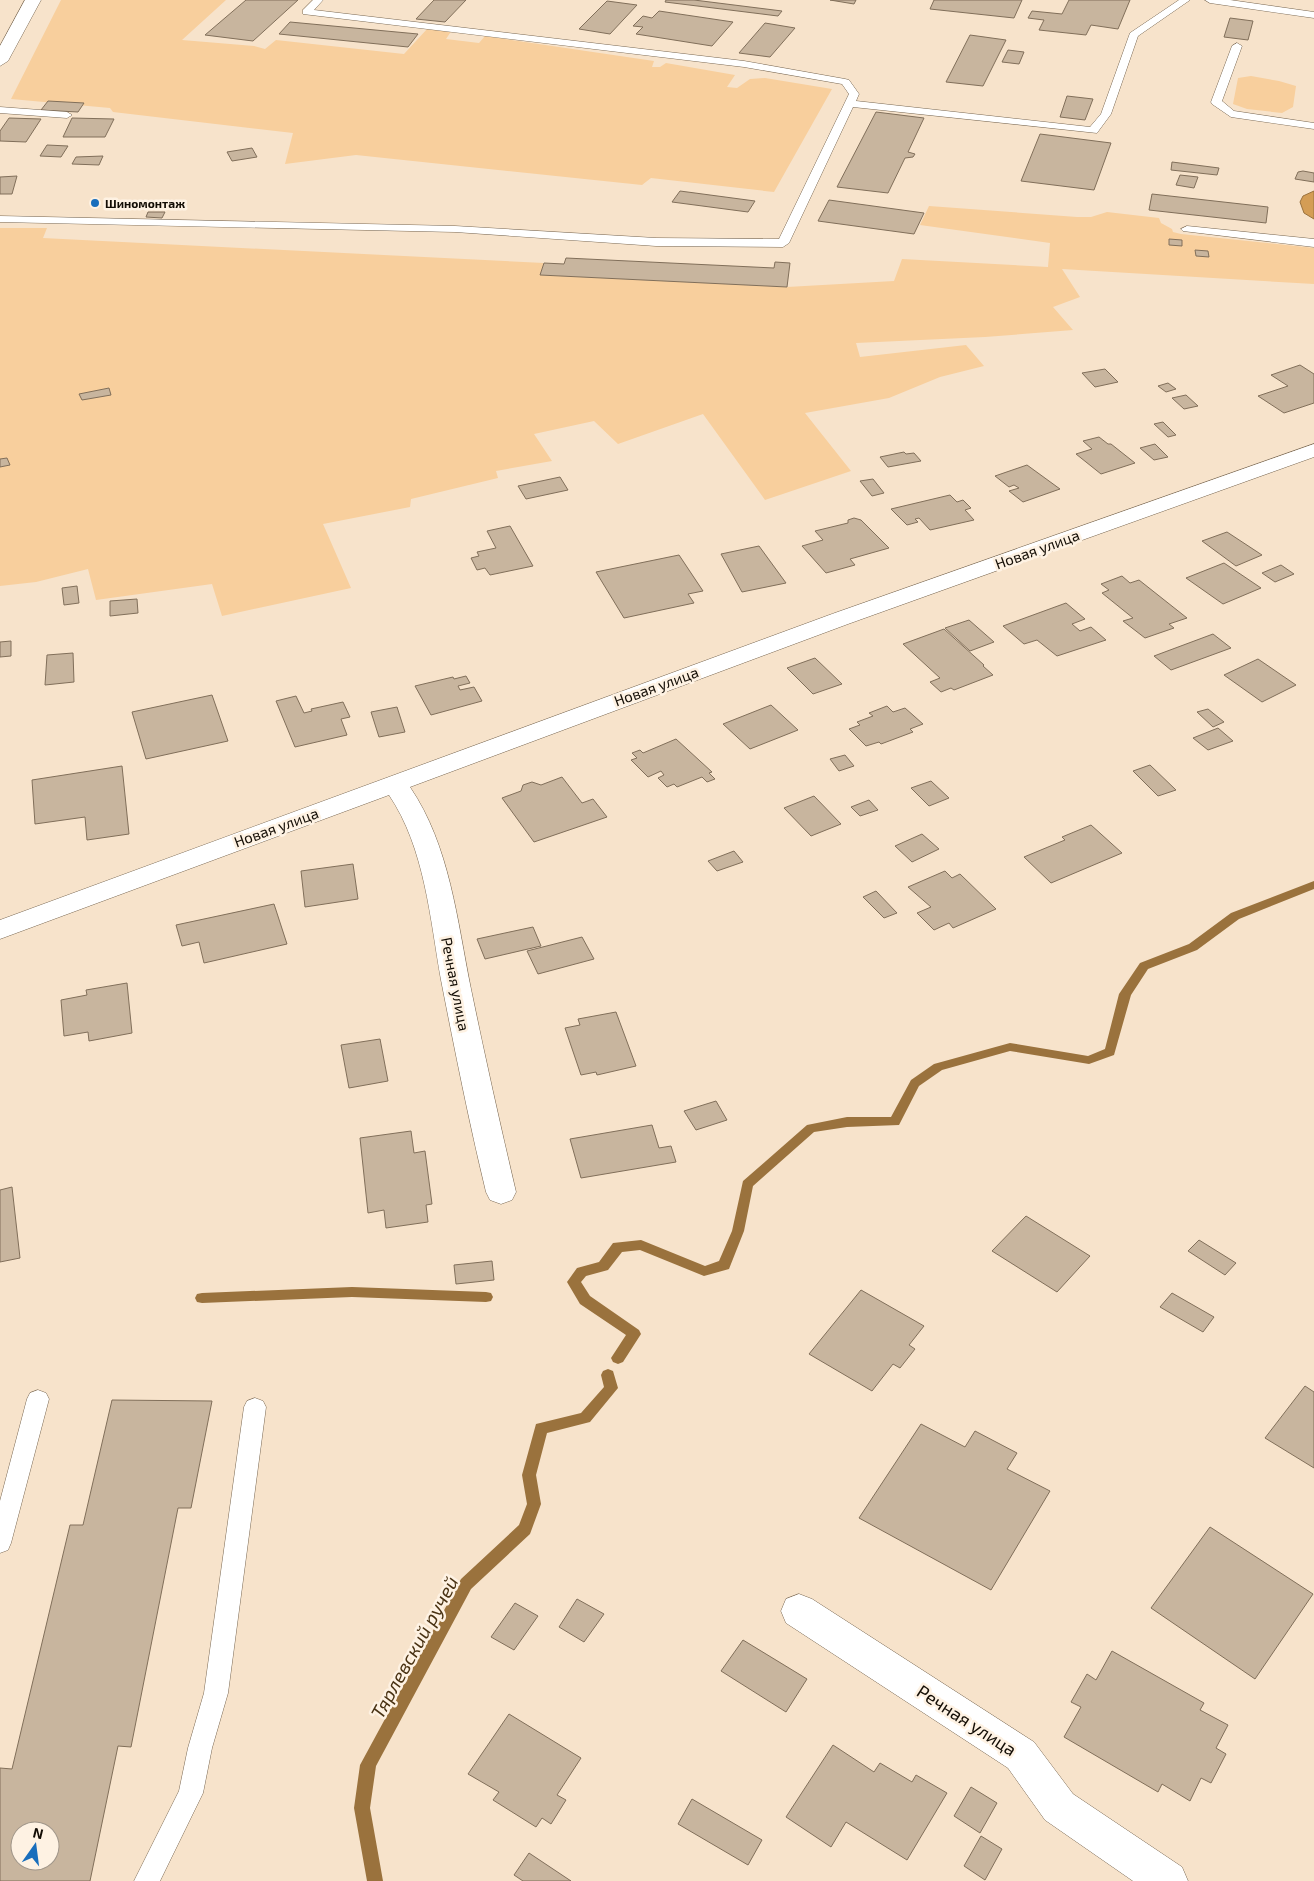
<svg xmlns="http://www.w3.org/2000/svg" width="1314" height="1881" viewBox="0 0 1314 1881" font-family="'Exo 2',sans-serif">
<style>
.green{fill:#f8cf9d}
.water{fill:#d49d55;stroke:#9a723d}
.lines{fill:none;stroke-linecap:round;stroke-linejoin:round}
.stream{fill:#9a723d;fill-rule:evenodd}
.building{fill:#c8b59e;stroke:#816f5a;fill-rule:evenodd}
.service-casing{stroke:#796853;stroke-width:1}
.minor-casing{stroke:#796853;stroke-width:1}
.secondary-casing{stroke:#796853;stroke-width:1}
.service{fill:#fff;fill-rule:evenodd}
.minor{fill:#fff;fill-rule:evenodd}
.secondary{fill:#fff;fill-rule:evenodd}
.poi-dot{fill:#196ebc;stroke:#fef2e3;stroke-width:2}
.labels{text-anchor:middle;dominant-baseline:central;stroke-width:5;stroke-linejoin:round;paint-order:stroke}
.far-poi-label{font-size:12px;font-weight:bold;fill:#130d05;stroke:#fef2e3;text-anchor:start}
.street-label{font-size:15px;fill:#130d05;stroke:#fef2e3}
.near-street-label{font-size:18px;fill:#130d05;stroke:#fef2e3}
.near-water-label{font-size:19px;font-style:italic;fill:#493213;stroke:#fef2e3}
</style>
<rect width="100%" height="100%" fill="#f7e3cb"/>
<!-- green -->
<path class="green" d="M 61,0 L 226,0 L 182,40 L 254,46 L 265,49 L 276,40 L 404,54 L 428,28 L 452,30 L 446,39 L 479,43 L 485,36 L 654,61 L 652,67 L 660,67 L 666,63 L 735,75 L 727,87 L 737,88 L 750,79 L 765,78 L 832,89 L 774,192 L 651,178 L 642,185 L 356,155 L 285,164 L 293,133 L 113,112 L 110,108 L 11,99 Z
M 1251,76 L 1279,81 L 1296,86 L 1293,107 L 1282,113 L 1247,109 L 1233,104 L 1238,78 Z
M 929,206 L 1077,217 L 1091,217 L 1107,212 L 1159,218 L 1161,223 L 1172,229 L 1173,232 L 1181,234 L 1314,248 L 1314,284 L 1062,269 L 1080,297 L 1053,307 L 1073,330 L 985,337 L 856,343 L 860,357 L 966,345 L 984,366 L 940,377 L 889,398 L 805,413 L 851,471 L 765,500 L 703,414 L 618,444 L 594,421 L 534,434 L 552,461 L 496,471 L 498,478 L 411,499 L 410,507 L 323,524 L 351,588 L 222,616 L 212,584 L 96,600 L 88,569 L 36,582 L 0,586 L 0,228 L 47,228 L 43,238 L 544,263 L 541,275 L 787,287 L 894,281 L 902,259 L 1048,267 L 1050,243 L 920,225 Z"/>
<!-- water -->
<path class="water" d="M 1314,191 L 1314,219 L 1304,213 L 1300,202 L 1303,196 Z"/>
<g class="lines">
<!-- stream -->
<path class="stream" d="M 1314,881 L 1314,889 L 1239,919 L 1197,950 L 1148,969 L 1131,995 L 1114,1055 L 1089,1064 L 1010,1051 L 942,1070 L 919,1086 L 899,1125 L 847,1127 L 814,1132 L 753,1186 L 744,1231 L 729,1269 L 704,1276 L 640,1250 L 622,1252 L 608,1270 L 586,1276 L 581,1282 L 590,1296 L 639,1330 L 641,1334 L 623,1362 L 618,1364 L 613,1362 L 611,1358 L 626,1335 L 580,1304 L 567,1282 L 577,1268 L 599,1262 L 613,1243 L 641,1240 L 705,1266 L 719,1261 L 732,1231 L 743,1181 L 807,1125 L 847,1117 L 891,1117 L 911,1080 L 934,1064 L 1010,1043 L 1088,1056 L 1105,1049 L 1119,994 L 1140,963 L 1189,944 L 1231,913 Z
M 352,1287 L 486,1292 L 491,1293 L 493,1297 L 491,1301 L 486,1302 L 352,1297 L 202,1303 L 197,1302 L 195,1298 L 197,1294 L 202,1293 Z
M 608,1369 L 613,1371 L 618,1388 L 590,1422 L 547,1433 L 536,1475 L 541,1504 L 530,1534 L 471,1589 L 376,1766 L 370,1808 L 383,1881 L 367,1881 L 354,1808 L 360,1765 L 461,1579 L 519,1525 L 527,1504 L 522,1475 L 536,1424 L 581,1413 L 604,1387 L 601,1375 L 603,1371 Z"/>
</g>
<!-- building -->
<path class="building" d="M 246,0 L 298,0 L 253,41 L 205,35 Z
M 434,0 L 466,0 L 445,22 L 416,19 Z
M 666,0 L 694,0 L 782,11 L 778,16 L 665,2 Z
M 830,0 L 856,0 L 854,4 Z
M 934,0 L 1022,0 L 1014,18 L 930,9 Z
M 1069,0 L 1130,0 L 1118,29 L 1091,25 L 1086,35 L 1039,30 L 1044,20 L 1028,18 L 1032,11 L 1062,14 Z
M 607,1 L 637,5 L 610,34 L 579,29 Z
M 659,11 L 733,22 L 712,46 L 636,34 L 643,27 L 633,26 L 643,16 L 652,18 Z
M 1230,18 L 1253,21 L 1248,40 L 1224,37 Z
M 290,22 L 418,34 L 408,47 L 279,34 Z
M 765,23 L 795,28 L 770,57 L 739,53 Z
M 970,35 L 1006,40 L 983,86 L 946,82 Z
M 1008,50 L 1024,52 L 1019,64 L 1002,62 Z
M 1067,96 L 1093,99 L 1085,120 L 1060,117 Z
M 48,101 L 84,103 L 78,112 L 41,110 Z
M 876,112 L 924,118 L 908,152 L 915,154 L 913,157 L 905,158 L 888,193 L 837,187 Z
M 9,118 L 41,119 L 26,142 L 0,141 L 0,131 Z
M 72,118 L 114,119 L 105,137 L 63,137 Z
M 1040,134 L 1111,143 L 1094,190 L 1021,181 Z
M 47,145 L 68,146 L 61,157 L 40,156 Z
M 252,148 L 257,157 L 232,161 L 227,152 Z
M 103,156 L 99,165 L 72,164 L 76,157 Z
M 1172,162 L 1219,168 L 1217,175 L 1171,170 Z
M 1303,171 L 1314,173 L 1314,182 L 1295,179 L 1298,172 Z
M 1180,175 L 1198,177 L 1194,188 L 1176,185 Z
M 17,176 L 12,194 L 0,194 L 0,177 Z
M 680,191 L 755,201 L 748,212 L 672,202 Z
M 1152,194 L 1268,207 L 1266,223 L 1149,210 Z
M 829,200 L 924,213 L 914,234 L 818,221 Z
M 148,212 L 165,212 L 162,218 L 146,217 Z
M 1169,239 L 1182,240 L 1182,246 L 1169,245 Z
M 1195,250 L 1208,251 L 1209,257 L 1196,256 Z
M 566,258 L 774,268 L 775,262 L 790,263 L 787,287 L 540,275 L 544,263 L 564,264 Z
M 1300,365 L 1314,374 L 1314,403 L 1284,413 L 1258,396 L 1288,386 L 1271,375 Z
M 1105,369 L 1118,382 L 1095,387 L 1082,373 Z
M 1168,383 L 1176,389 L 1166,392 L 1158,386 Z
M 109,388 L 111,395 L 82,400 L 79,394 Z
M 1186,395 L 1198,406 L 1184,409 L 1172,398 Z
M 1163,422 L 1176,435 L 1168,437 L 1154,424 Z
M 1099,437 L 1108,444 L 1111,444 L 1135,463 L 1101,474 L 1076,454 L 1092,449 L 1083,441 Z
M 1155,444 L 1168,457 L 1154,460 L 1140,448 Z
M 904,452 L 906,454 L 914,453 L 921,461 L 888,467 L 880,457 Z
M 7,458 L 10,465 L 0,467 L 0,459 Z
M 1027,465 L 1060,489 L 1023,502 L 1009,491 L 1019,488 L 1014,485 L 1009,487 L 995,476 Z
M 560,477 L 568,490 L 526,499 L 518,486 Z
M 873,479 L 884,493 L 872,496 L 860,481 Z
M 950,495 L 957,502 L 963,500 L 971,508 L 965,510 L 974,520 L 930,530 L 919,518 L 915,519 L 918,522 L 907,525 L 891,509 Z
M 854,518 L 861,520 L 889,548 L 850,559 L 855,565 L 826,573 L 802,546 L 823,540 L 815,531 L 848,523 L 848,520 Z
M 510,526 L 533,566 L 490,575 L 485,568 L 477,570 L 471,558 L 479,556 L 477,552 L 496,548 L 487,531 Z
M 1227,532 L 1262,555 L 1236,566 L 1202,541 Z
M 759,546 L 786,583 L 742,592 L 721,554 Z
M 679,555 L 703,591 L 688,594 L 694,603 L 624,618 L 596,572 Z
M 1224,563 L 1261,588 L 1223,604 L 1186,578 Z
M 1281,565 L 1294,574 L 1275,582 L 1262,573 Z
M 1122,576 L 1130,583 L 1139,580 L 1187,618 L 1169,624 L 1174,628 L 1145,638 L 1123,621 L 1133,618 L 1102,593 L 1109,590 L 1101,584 Z
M 77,586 L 79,603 L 64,605 L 62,588 Z
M 137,599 L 138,613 L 110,616 L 110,601 Z
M 1066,603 L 1085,619 L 1072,624 L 1080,631 L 1091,627 L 1106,640 L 1057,656 L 1037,640 L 1024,644 L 1003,626 Z
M 969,620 L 994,642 L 970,651 L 945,628 Z
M 944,629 L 984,665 L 983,666 L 993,675 L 954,690 L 951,688 L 941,692 L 930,682 L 940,678 L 903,644 Z
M 1213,634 L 1231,648 L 1171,670 L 1154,656 Z
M 11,641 L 11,656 L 0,657 L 0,642 Z
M 73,653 L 74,682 L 45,685 L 47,655 Z
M 815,658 L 842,684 L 813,694 L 787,668 Z
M 1258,659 L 1296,685 L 1262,702 L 1224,675 Z
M 466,676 L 470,683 L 458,686 L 460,690 L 474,687 L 482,701 L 431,715 L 415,686 L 453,677 L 454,679 Z
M 212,695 L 228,741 L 146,759 L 132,712 Z
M 296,696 L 304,713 L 312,711 L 311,709 L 343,702 L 350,717 L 341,719 L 347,735 L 295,747 L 276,701 Z
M 771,705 L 798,730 L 750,749 L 723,724 Z
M 887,706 L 893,712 L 905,708 L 923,724 L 910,729 L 913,732 L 881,744 L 879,742 L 866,746 L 849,729 L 860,725 L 857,722 L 873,716 L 869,713 Z
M 397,707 L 405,732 L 379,737 L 371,712 Z
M 1208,709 L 1224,722 L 1213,727 L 1197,712 Z
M 1218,728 L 1233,741 L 1208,750 L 1193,738 Z
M 676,739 L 712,772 L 709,773 L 715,779 L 707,782 L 702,777 L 677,787 L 674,784 L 667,787 L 658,778 L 664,775 L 661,771 L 648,777 L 631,760 L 637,758 L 632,753 L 640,750 L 643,753 Z
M 845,755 L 854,766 L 839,771 L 830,759 Z
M 1150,765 L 1176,790 L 1158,796 L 1133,771 Z
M 122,766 L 129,834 L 87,840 L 85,817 L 35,824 L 32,780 Z
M 562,777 L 582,803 L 593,799 L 607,817 L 534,842 L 502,798 L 521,791 L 523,785 L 532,782 L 541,785 Z
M 931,781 L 949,798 L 929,806 L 911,788 Z
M 814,796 L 841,824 L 811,836 L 784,808 Z
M 869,800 L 878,810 L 860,816 L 851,807 Z
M 1091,825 L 1122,853 L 1051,883 L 1024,857 L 1065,840 L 1062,837 Z
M 922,834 L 939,849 L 912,862 L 895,846 Z
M 734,851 L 743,862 L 717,871 L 708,861 Z
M 353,864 L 358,899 L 305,907 L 301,871 Z
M 945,871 L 952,878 L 960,874 L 996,909 L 953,928 L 949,923 L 934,930 L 917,913 L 931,907 L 908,887 Z
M 876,891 L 897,913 L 884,918 L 863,897 Z
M 274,904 L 287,944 L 204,963 L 199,942 L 182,946 L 176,925 Z
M 533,927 L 541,946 L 485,959 L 477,939 Z
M 582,937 L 594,959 L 538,974 L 527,951 Z
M 127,983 L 132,1033 L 89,1041 L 88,1032 L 64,1036 L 61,1000 L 87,995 L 86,990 Z
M 616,1012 L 636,1066 L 597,1075 L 596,1072 L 581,1075 L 565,1028 L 580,1025 L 578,1019 Z
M 380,1039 L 388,1081 L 349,1088 L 341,1045 Z
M 716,1101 L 727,1120 L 696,1130 L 684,1111 Z
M 652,1125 L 659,1148 L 671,1146 L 676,1162 L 581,1178 L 570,1139 Z
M 411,1131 L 414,1153 L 425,1151 L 432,1204 L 426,1205 L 428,1222 L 386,1228 L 384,1210 L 368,1213 L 360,1138 Z
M 12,1187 L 20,1258 L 0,1262 L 0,1190 Z
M 1026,1216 L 1090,1256 L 1057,1292 L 992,1251 Z
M 1199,1240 L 1236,1263 L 1225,1275 L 1188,1251 Z
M 492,1261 L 494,1280 L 456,1284 L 454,1265 Z
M 861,1290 L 924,1326 L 909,1345 L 915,1349 L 900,1368 L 893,1364 L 872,1391 L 809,1354 Z
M 1172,1293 L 1214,1317 L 1203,1332 L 1160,1307 Z
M 1305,1386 L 1314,1392 L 1314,1468 L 1265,1438 Z
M 112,1400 L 212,1401 L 191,1508 L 178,1508 L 131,1747 L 118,1746 L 90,1881 L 0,1881 L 0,1768 L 12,1769 L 70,1525 L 83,1525 ZM 20,1831 L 50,1831 L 50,1861 L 20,1861 Z
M 921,1424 L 965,1447 L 975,1431 L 1017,1453 L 1007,1469 L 1050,1491 L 991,1590 L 859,1518 Z
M 1210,1527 L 1313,1594 L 1255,1679 L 1151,1608 Z
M 577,1599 L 604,1614 L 584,1642 L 559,1627 Z
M 515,1603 L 538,1616 L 514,1650 L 491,1637 Z
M 743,1640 L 807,1679 L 786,1712 L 721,1671 Z
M 1112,1651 L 1204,1703 L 1200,1710 L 1228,1725 L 1216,1748 L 1226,1754 L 1211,1783 L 1201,1778 L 1190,1801 L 1162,1784 L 1158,1792 L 1064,1737 L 1081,1707 L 1071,1702 L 1087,1674 L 1096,1680 Z
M 509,1714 L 581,1758 L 557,1795 L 566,1800 L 551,1824 L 542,1818 L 536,1827 L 493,1800 L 499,1792 L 468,1774 Z
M 833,1745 L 874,1772 L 880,1763 L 912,1782 L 916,1775 L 947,1793 L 907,1860 L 846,1822 L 831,1847 L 786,1817 Z
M 971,1787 L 997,1803 L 980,1833 L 954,1816 Z
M 692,1799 L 762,1840 L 748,1865 L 678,1824 Z
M 981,1836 L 1002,1849 L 985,1880 L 964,1866 Z
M 529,1853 L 571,1881 L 523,1881 L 514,1875 Z"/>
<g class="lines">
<defs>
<path id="service" d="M 313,0 L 323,0 L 314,10 L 744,61 L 845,79 L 849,80 L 859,94 L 856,101 L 1090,127 L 1101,114 L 1130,33 L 1179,0 L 1190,0 L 1138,36 L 1111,114 L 1097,133 L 853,107 L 789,243 L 783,247 L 656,246 L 455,232 L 0,222 L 0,216 L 455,226 L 656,238 L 779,239 L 849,94 L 842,84 L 744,67 L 303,14 L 303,10 Z
M 1205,0 L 1230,0 L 1314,12 L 1314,18 L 1210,3 Z
M 1237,43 L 1242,46 L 1222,101 L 1234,111 L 1314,123 L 1314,129 L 1231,117 L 1212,104 L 1211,102 L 1232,46 Z
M 0,107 L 67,112 L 72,115 L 67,118 L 0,113 Z
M 1187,226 L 1314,239 L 1314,247 L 1183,231 L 1181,229 Z
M 38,1390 L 46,1393 L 49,1399 L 11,1543 L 8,1550 L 0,1553 L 0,1501 L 27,1399 L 30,1393 Z
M 255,1398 L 263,1401 L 266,1407 L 228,1693 L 212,1748 L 203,1793 L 160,1881 L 134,1881 L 179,1791 L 188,1748 L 204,1693 L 244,1407 L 247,1401 Z"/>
<path id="minor" d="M 1314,444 L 1314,457 L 848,624 L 410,787 C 450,846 457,920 471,989 C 485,1057 500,1124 516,1192 L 512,1200 L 501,1204 L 490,1200 L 486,1192 C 469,1122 455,1051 441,980 C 430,919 425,848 389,795 L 0,939 L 0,920 L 832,614 Z
M 799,1594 L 812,1599 L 1034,1742 L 1073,1794 L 1182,1867 L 1188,1881 L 1133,1881 L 1045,1820 L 1008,1768 L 786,1623 L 781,1611 L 786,1599 Z"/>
<path id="secondary" d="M 25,0 L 41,0 L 8,61 L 0,66 L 0,46 Z"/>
</defs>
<!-- service casing -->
<use href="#service" class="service-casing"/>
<!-- minor casing -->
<use href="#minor" class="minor-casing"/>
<!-- secondary casing -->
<use href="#secondary" class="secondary-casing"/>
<!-- service -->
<use href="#service" class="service"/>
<!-- minor -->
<use href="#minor" class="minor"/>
<!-- secondary -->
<use href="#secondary" class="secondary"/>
</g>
<!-- markers -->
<circle class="poi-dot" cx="95" cy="203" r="5"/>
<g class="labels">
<!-- far-poi labels -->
<g class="far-poi-label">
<text x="105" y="203">Шиномонтаж</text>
</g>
<!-- street labels -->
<g class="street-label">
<text transform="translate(1037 549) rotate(-20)">Новая улица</text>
<text transform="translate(656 686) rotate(-20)">Новая улица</text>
<text transform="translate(276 827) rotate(-20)">Новая улица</text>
<text transform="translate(456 984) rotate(79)">Речная улица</text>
</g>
<!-- near-street labels -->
<g class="near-street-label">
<text transform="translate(967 1720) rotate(33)">Речная улица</text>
</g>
<!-- near-water labels -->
<g class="near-water-label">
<text transform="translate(414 1647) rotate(-61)">Тярлевский ручей</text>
</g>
</g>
<!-- north arrow -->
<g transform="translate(35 1846) rotate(14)"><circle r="24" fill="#fef2e3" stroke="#a0968a"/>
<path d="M0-4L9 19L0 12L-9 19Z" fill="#196ebc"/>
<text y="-8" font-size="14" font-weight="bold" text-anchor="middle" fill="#130d05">N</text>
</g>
</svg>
